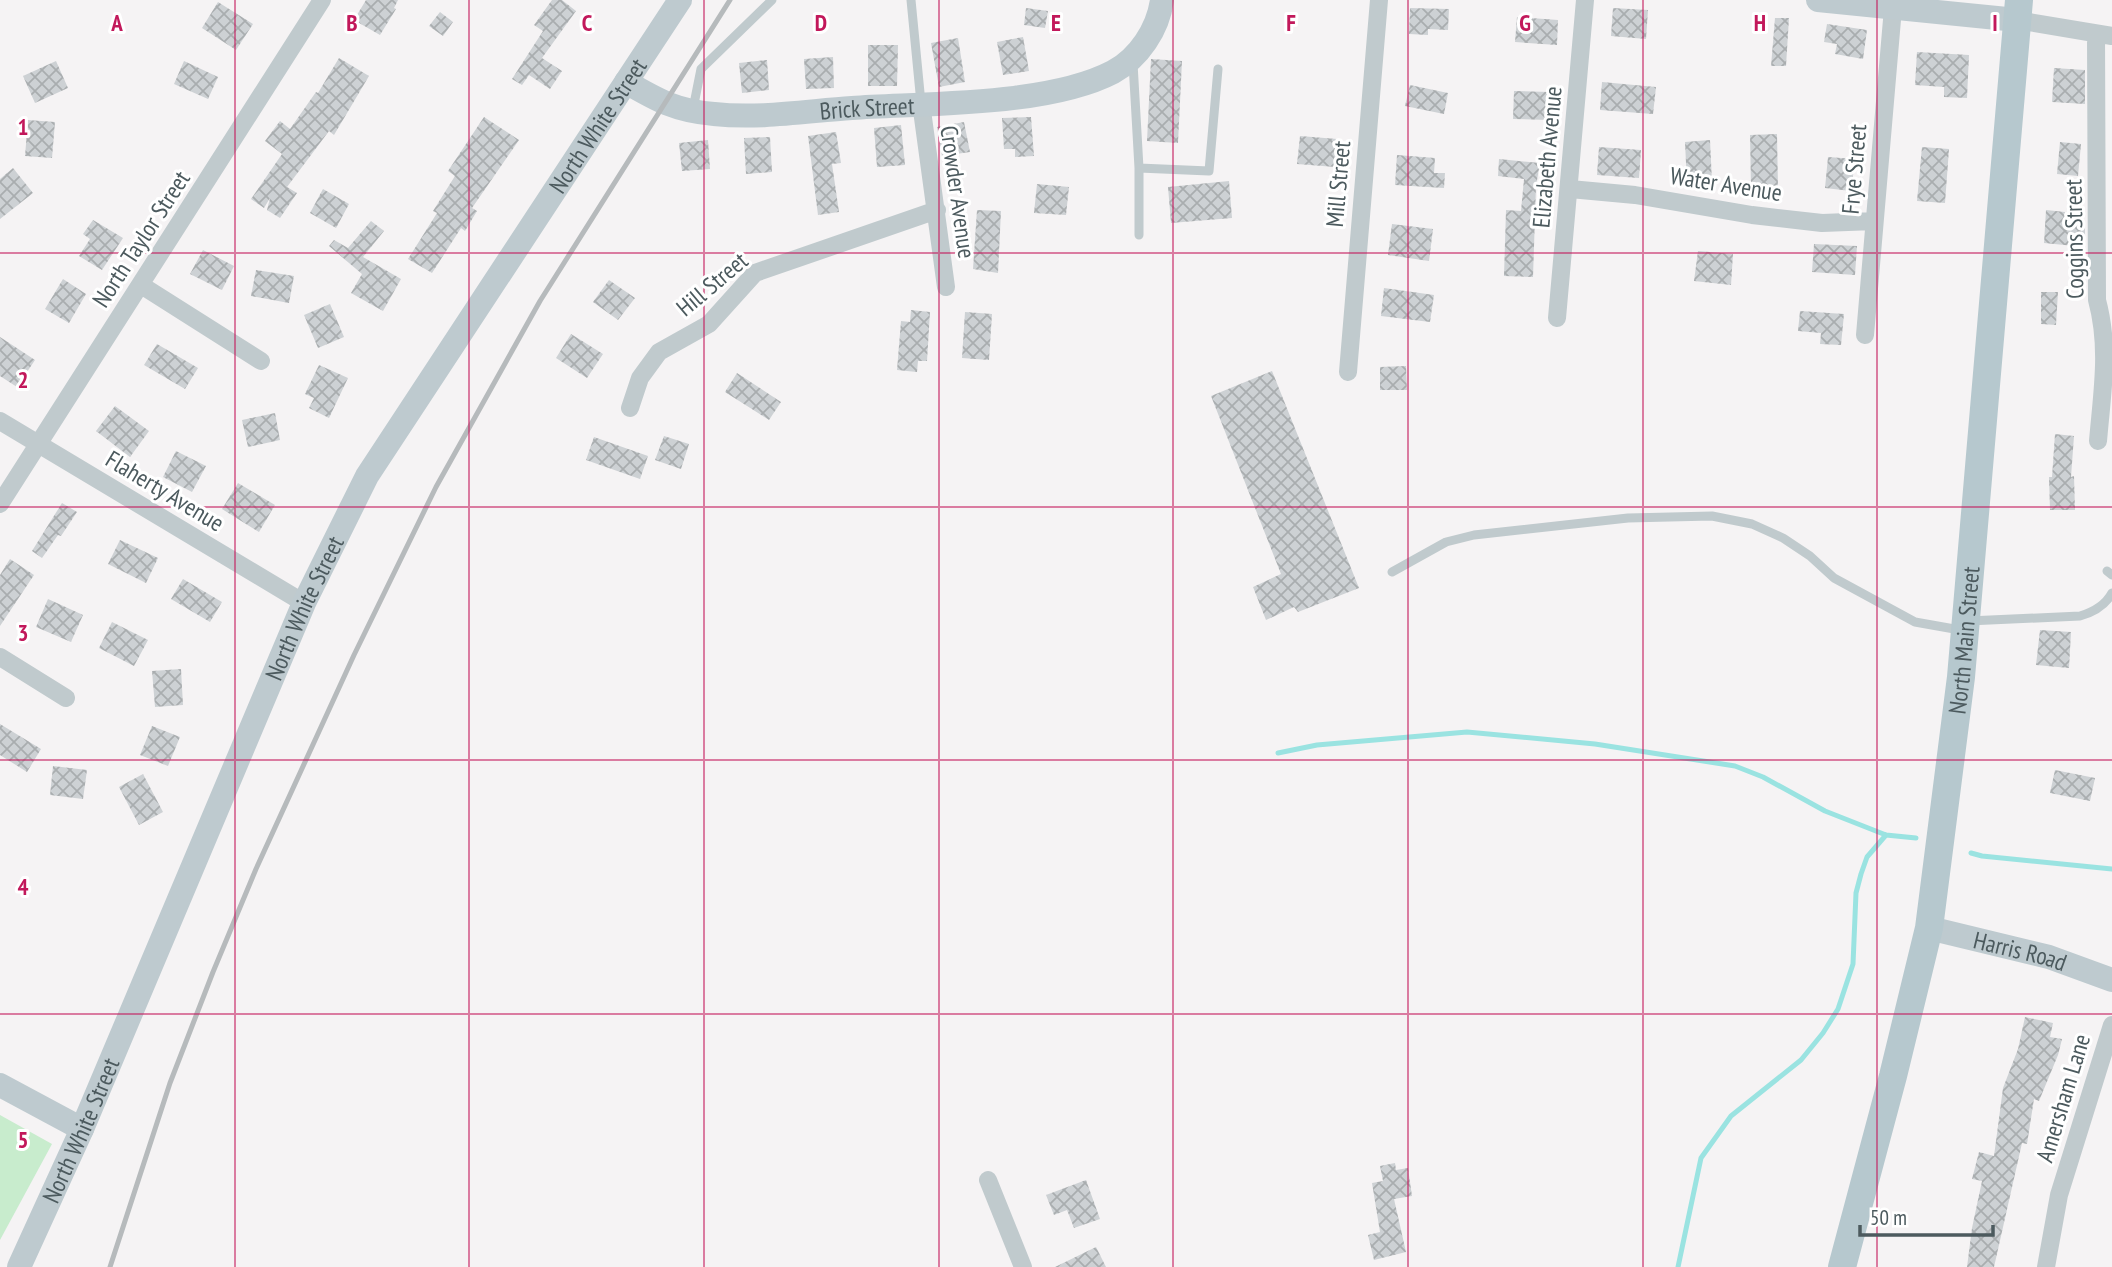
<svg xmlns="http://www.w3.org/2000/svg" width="2112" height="1267" viewBox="0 0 2112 1267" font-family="'PT Sans Narrow',sans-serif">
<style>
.green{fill:#c8eccd}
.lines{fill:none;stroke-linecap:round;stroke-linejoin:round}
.stream{stroke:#9ae3e1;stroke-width:5}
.building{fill:url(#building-cross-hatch)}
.lane{stroke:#c0cacd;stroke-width:9}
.street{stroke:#c0cacd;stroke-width:18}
.secondary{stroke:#becacf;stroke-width:24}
.primary{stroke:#b6c8ce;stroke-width:28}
.rail{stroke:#b6babc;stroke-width:5}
.grid{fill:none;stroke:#c2185b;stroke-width:2;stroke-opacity:0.55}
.labels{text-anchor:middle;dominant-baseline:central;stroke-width:6;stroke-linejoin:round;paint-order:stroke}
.street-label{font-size:24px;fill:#4c5a5e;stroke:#fff}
.grid-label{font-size:23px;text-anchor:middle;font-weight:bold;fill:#c2185b;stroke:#fff;stroke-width:6;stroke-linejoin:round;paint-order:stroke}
</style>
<defs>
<pattern id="building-cross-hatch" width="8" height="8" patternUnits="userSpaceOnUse" patternTransform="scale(1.75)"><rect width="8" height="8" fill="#cdd1d4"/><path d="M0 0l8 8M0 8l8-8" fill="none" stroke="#a9adaf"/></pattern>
</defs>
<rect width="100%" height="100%" fill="#f5f3f4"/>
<!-- green -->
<path class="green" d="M 0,1115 L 52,1144 L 0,1240 Z"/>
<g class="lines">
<!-- stream -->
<path class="stream" d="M 1278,753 L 1317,745 L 1467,732 L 1595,744 L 1735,766 L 1763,777 L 1825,811 L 1886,835 L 1916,838
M 1971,853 L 1982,856 L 2112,869
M 1678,1267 L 1701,1158 L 1731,1116 L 1801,1060 L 1823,1033 L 1838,1009 L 1853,964 L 1856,893 L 1861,874 L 1867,857 L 1886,835"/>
</g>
<!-- building -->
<path class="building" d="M 366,0 L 398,0 L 394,8 L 396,9 L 380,35 L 354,20 Z
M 552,0 L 562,0 L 576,11 L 542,58 L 562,71 L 550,89 L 529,75 L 522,85 L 512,79 L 543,31 L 534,25 Z
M 218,2 L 253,24 L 236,50 L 202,28 Z
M 1026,8 L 1048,11 L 1045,28 L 1024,25 Z
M 1410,8 L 1449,9 L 1448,30 L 1428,29 L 1428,35 L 1409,34 Z
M 1613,8 L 1648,10 L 1646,39 L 1611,36 Z
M 440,12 L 453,22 L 443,36 L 429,26 Z
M 1517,17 L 1558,20 L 1557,45 L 1515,42 Z
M 1775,18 L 1789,18 L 1786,66 L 1771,66 Z
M 1827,24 L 1867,30 L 1863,59 L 1835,54 L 1837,44 L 1824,42 Z
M 1023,37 L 1029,71 L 1003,75 L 997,42 Z
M 958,38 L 965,82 L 939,87 L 931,43 Z
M 868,45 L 898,45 L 897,86 L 868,86 Z
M 1917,52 L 1969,55 L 1967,98 L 1944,97 L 1944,87 L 1915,85 Z
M 833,57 L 834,88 L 806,89 L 804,59 Z
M 339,58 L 369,76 L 334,135 L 329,131 L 287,187 L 297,193 L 280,218 L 267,210 L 270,198 L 264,208 L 251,199 L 282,154 L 265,141 L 280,121 L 290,129 L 316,92 L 318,93 Z
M 1151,59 L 1182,61 L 1178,143 L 1147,141 Z
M 767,60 L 769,90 L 742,93 L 739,63 Z
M 56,61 L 68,88 L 35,103 L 23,76 Z
M 184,61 L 218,77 L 208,99 L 174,84 Z
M 2054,68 L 2085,70 L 2085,104 L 2052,102 Z
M 1602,82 L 1656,87 L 1653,114 L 1600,110 Z
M 1410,85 L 1448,93 L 1444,114 L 1405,106 Z
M 1514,91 L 1549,92 L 1549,120 L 1513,119 Z
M 484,117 L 519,140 L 472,208 L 477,211 L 465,231 L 461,228 L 432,273 L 408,259 L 437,213 L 433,211 L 455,176 L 448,171 Z
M 1031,117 L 1034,156 L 1015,157 L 1015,149 L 1004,149 L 1002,118 Z
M 28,120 L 55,122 L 52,158 L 25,156 Z
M 964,122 L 970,152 L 942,156 L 937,127 Z
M 901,125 L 905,165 L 877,167 L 874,128 Z
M 836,132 L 841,163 L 832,164 L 839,212 L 818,215 L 808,136 Z
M 1777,134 L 1778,188 L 1751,189 L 1750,135 Z
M 1300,136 L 1337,139 L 1335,167 L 1297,164 Z
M 770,137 L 772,172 L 746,174 L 744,138 Z
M 708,140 L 710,169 L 682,171 L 679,143 Z
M 1710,140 L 1712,182 L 1687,184 L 1685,142 Z
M 2060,142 L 2081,144 L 2078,176 L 2057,174 Z
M 1599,147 L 1641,150 L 1639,178 L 1597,175 Z
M 1922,147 L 1949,149 L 1945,203 L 1917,201 Z
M 1397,155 L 1435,158 L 1434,173 L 1445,173 L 1444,188 L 1395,185 Z
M 1828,157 L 1855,159 L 1851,191 L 1825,188 Z
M 1499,159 L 1540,163 L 1536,186 L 1533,277 L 1504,276 L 1506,210 L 1521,211 L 1524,179 L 1498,176 Z
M 13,168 L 33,193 L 0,219 L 0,179 Z
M 1229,181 L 1232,218 L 1171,223 L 1168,187 Z
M 1037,184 L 1069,187 L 1066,215 L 1034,213 Z
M 323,189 L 349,204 L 336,228 L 310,213 Z
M 977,210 L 1001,211 L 998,273 L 973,269 Z
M 2046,210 L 2065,212 L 2064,225 L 2085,226 L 2085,247 L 2044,243 Z
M 93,220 L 123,238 L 102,270 L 79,256 L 90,239 L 83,234 Z
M 371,221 L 384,231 L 363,257 L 401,279 L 383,311 L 351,293 L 362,274 L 329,246 L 334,240 L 348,248 Z
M 1392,224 L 1433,229 L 1429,261 L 1388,255 Z
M 1814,244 L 1857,246 L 1855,275 L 1812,272 Z
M 203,250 L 234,266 L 222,290 L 190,274 Z
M 1698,251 L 1733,254 L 1731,285 L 1694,281 Z
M 256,270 L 294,276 L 289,303 L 251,296 Z
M 63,279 L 86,294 L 69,323 L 45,309 Z
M 609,280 L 635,298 L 618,320 L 593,302 Z
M 1384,288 L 1434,295 L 1430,322 L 1381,316 Z
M 2041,292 L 2058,292 L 2056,325 L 2041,324 Z
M 330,304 L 344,337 L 318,348 L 304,315 Z
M 911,310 L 930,312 L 927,361 L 918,361 L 917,372 L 897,370 L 901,321 L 910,322 Z
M 1800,311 L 1844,314 L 1841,345 L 1820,344 L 1821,333 L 1798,331 Z
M 965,312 L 992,314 L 989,360 L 962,358 Z
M 571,334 L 603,354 L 587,378 L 556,358 Z
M 0,337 L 35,360 L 17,387 L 0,376 Z
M 157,344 L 198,368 L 185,389 L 144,365 Z
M 319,365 L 348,378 L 329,418 L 309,408 L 314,398 L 305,394 Z
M 1406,366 L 1407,390 L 1380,390 L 1380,367 Z
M 1272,371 L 1359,588 L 1298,612 L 1294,607 L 1266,620 L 1253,587 L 1281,574 L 1211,396 Z
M 737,373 L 781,402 L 769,420 L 725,392 Z
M 115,406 L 149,431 L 130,457 L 96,431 Z
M 275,413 L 280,440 L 248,447 L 242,420 Z
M 2055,434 L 2074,436 L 2071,477 L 2074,476 L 2075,510 L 2050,510 L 2049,477 L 2052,477 Z
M 664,436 L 689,444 L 681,469 L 655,460 Z
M 594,437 L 648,456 L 640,479 L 586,460 Z
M 176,451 L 206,466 L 192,492 L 163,477 Z
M 238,483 L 275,505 L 259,532 L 222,509 Z
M 62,503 L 77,512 L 61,536 L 58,535 L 42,558 L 32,551 Z
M 120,540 L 158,558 L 146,583 L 108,564 Z
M 10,559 L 34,575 L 0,626 L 0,575 Z
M 183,579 L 222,602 L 210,622 L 171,599 Z
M 48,599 L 83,615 L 71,642 L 36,627 Z
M 112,622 L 148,640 L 134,666 L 99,648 Z
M 2040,630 L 2071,632 L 2069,668 L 2036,665 Z
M 181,669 L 183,705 L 155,707 L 152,671 Z
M 0,724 L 41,749 L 27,772 L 0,755 Z
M 152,726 L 180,737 L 168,766 L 140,755 Z
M 53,766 L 87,770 L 83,799 L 50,795 Z
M 2055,770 L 2095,778 L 2090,801 L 2050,793 Z
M 143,774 L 163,812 L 139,825 L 119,787 Z
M 2025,1017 L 2053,1023 L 2050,1037 L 2062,1039 L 2058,1055 L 2039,1101 L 2034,1099 L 2027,1144 L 2022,1143 L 1994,1267 L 1967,1267 L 1972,1228 L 1982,1181 L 1972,1179 L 1979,1152 L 1994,1156 L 2003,1088 L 2018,1049 Z
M 1395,1163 L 1396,1170 L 1408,1168 L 1412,1196 L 1394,1199 L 1406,1252 L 1374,1260 L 1368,1235 L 1380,1232 L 1372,1183 L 1383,1181 L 1380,1166 Z
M 1086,1180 L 1100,1219 L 1074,1228 L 1067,1210 L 1054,1215 L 1046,1195 Z
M 1096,1247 L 1106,1267 L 1055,1267 Z"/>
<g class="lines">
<!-- lane -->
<path class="lane" d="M 911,0 L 921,103
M 1133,63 L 1139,168 L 1139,235
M 693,109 L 701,69 L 772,0
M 1139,168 L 1209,171 L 1218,69
M 2107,571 L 2112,575
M 1392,572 L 1446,542 L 1474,535 L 1628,518 L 1712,516 L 1752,524 L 1783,538 L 1810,556 L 1834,578 L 1915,622 L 1960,630
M 1968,621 L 2080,616 C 2094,612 2105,606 2112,593"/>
<!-- street -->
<path class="street" d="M 2017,20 L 2112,36
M 2096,34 L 2097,300 C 2110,348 2102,393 2098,441
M 921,103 L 946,287
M 1570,189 L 1635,195 L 1752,215 L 1822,223 L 1874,221
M 141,285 L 261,361
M 1557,318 L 1585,0
M 1865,335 L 1893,8
M 1348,372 L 1379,0
M 630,408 L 640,378 L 659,352 L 709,324 L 755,273 L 937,210
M 0,421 L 304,603
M 0,504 L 322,0
M 0,657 L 66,698
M 988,1180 L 1023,1267
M 2046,1267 L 2059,1195 L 2112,1025"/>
<!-- secondary -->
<g class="secondary">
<path d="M 1818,0 L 2017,20"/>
<path id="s1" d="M 626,82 C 657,100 676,111 714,114 C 759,119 807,111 852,108 C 926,103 1048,106 1113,72 C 1139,58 1158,29 1162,0"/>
<path id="s2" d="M 1929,928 L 2049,957 L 2112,980"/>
<path d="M 0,1085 L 82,1129"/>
<path id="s3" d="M 19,1267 L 82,1129 L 304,603 L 367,476 L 680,0"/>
</g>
<!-- primary -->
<path class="primary" id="s4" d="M 1842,1267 L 1893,1076 L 1929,928 L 1961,677 L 2019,0"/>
<!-- rail -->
<path class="rail" d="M 110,1267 L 170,1083 L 213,972 L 256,869 L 354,655 L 436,487 L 540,301 L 730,0"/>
</g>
<!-- grid -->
<path class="grid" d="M 235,0 L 235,1267M 469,0 L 469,1267M 704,0 L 704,1267M 939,0 L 939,1267M 1173,0 L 1173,1267M 1408,0 L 1408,1267M 1643,0 L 1643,1267M 1877,0 L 1877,1267M 0,253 L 2112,253M 0,507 L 2112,507M 0,760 L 2112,760M 0,1014 L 2112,1014"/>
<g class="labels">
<!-- street labels -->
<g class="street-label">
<text stroke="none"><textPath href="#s1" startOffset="248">Brick Street</textPath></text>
<text stroke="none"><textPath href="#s3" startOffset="1284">North White Street</textPath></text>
<text transform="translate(1547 157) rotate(-85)">Elizabeth Avenue</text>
<text transform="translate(1854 169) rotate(-85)">Frye Street</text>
<text transform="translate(1338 184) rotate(-85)">Mill Street</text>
<text transform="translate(1726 184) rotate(9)">Water Avenue</text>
<text transform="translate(958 192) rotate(82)">Crowder Avenue</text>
<text transform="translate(141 239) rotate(-57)">North Taylor Street</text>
<text transform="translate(2074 239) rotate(-91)">Coggins Street</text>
<text transform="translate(712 284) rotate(-40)">Hill Street</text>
<text transform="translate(165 491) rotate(31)">Flaherty Avenue</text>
<text stroke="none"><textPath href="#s3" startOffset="718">North White Street</textPath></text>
<text stroke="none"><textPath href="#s4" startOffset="640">North Main Street</textPath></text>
<text stroke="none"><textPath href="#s2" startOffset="94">Harris Road</textPath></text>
<text transform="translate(2063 1098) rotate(-73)">Amersham Lane</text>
<text stroke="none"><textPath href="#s3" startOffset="150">North White Street</textPath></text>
</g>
</g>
<g class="grid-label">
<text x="117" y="31">A</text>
<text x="352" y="31">B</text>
<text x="587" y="31">C</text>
<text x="821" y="31">D</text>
<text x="1056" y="31">E</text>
<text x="1291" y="31">F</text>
<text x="1525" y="31">G</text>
<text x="1760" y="31">H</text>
<text x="1995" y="31">I</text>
<text x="23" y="135">1</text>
<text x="23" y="388">2</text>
<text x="23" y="641">3</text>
<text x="23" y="895">4</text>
<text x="23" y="1148">5</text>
</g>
<!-- scale -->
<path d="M1860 1225v10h133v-10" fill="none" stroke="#4c5a5e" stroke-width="3.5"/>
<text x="1870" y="1225" font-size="21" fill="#4c5a5e" stroke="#ffffff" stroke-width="5" paint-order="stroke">50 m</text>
</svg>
